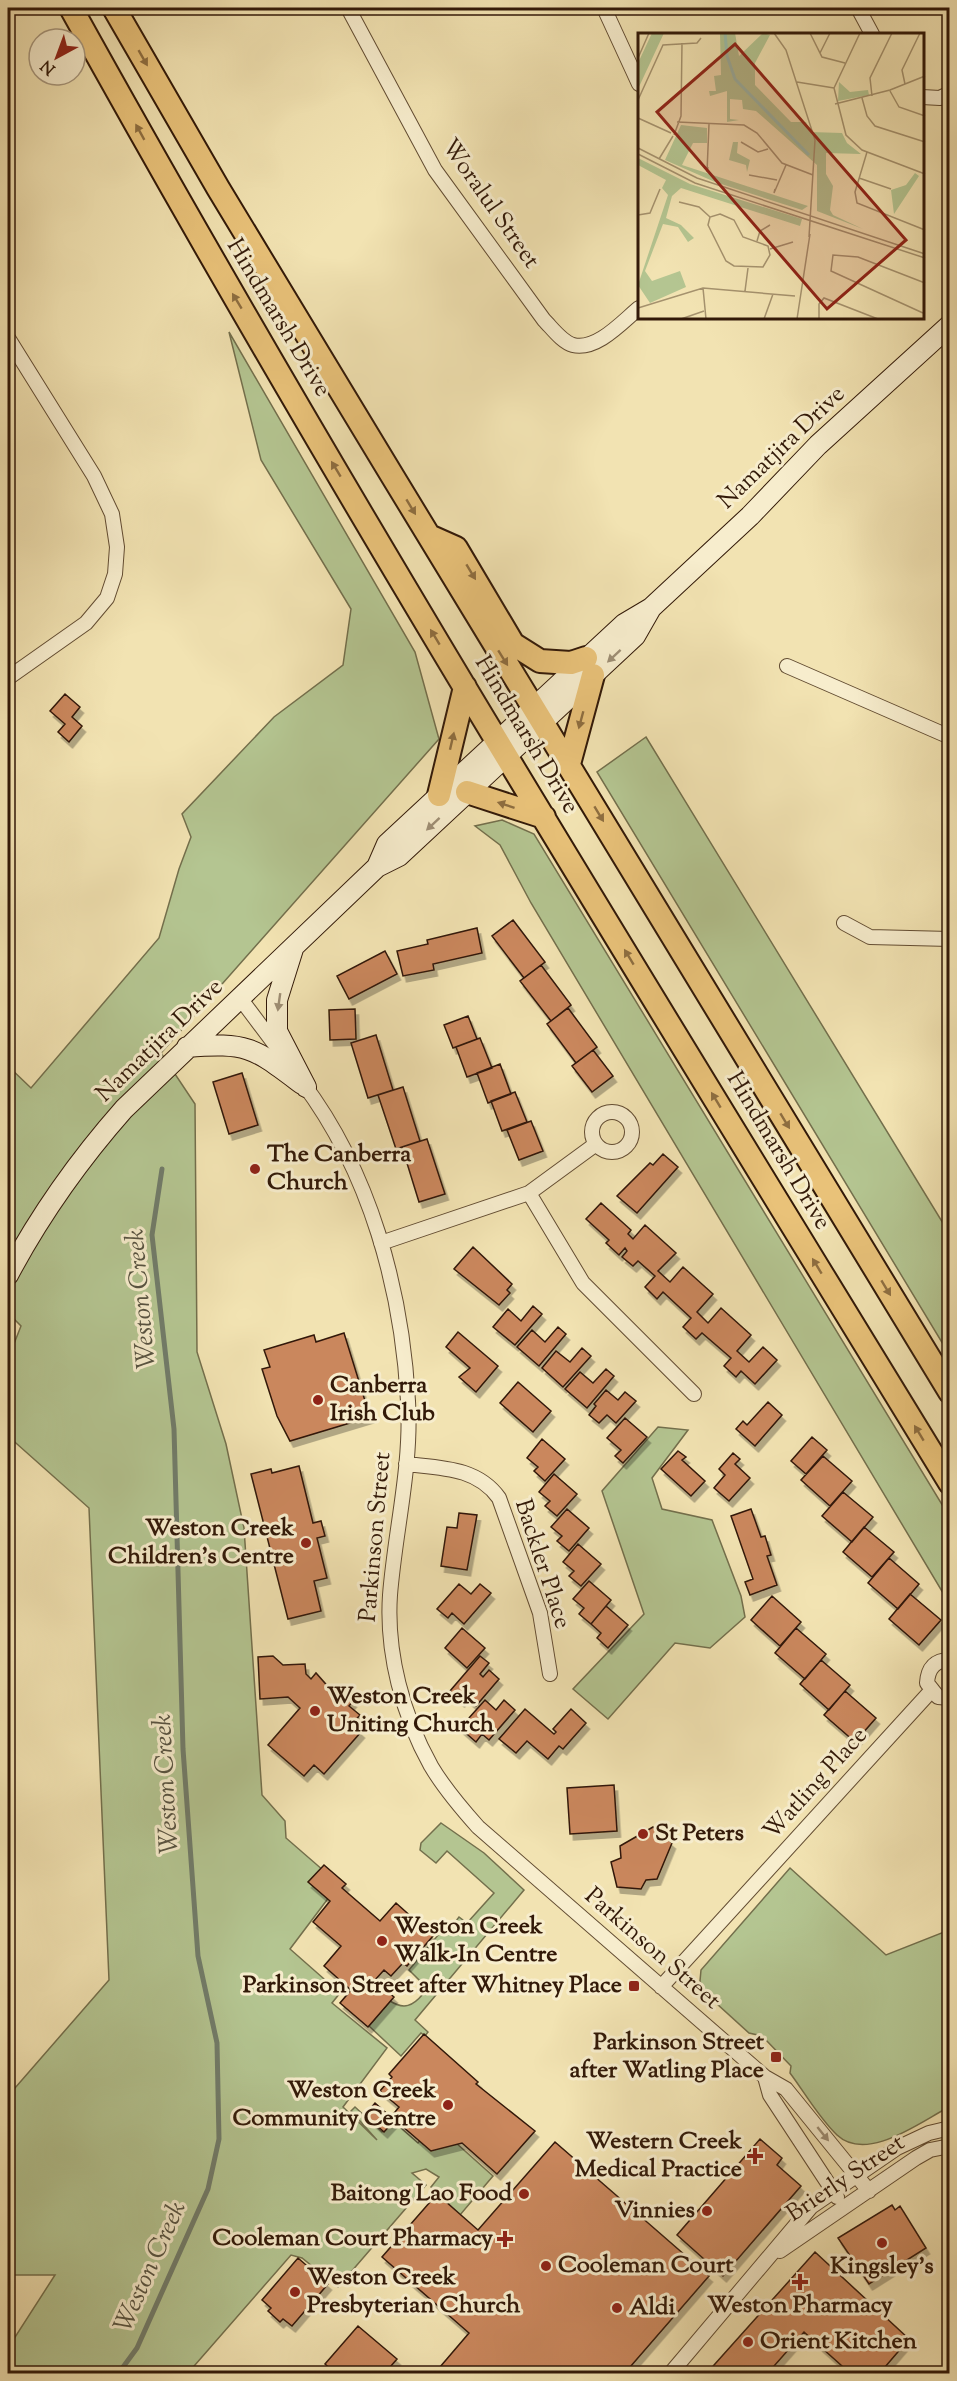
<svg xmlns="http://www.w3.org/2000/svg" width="957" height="2381" viewBox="0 0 957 2381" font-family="'Sorts Mill Goudy',serif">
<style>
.green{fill:#b4c591;stroke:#736f4c;stroke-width:1.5}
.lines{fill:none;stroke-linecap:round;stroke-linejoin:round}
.stream{stroke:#717c6a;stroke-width:5}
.building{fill:#ca875d;stroke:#321908;stroke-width:1.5;filter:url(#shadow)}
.minor-casing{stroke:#624c32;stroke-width:16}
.secondary-casing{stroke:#321908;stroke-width:22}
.primary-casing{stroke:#321908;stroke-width:26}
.minor{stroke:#f7edcd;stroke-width:14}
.secondary{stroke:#f7edcd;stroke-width:20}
.primary{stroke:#e9c279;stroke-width:22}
.oneway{fill:#8e6e40}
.oneway2{fill:#9e8e74}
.poi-dot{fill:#8f2418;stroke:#f7edcd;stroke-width:2}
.labels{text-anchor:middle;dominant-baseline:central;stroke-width:6;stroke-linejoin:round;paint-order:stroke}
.street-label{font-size:24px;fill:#321908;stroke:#f7edcd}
.poi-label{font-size:24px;font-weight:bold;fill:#321908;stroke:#f7edcd;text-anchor:start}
.water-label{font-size:26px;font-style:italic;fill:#575341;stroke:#f7edcd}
.inset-river{fill:none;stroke:#9bbeab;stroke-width:3}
.inset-road{fill:none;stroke:#a5926e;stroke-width:1.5}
.view{fill:#8f2418;fill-opacity:0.15;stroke:#8f2418;stroke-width:3}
.inset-edge{fill:none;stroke:#321908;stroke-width:3}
</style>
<defs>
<filter id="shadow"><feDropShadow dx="3.5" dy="6" stdDeviation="0" flood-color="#0004"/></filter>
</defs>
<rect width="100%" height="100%" fill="#f2e3b2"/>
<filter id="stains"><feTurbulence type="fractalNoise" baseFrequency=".00333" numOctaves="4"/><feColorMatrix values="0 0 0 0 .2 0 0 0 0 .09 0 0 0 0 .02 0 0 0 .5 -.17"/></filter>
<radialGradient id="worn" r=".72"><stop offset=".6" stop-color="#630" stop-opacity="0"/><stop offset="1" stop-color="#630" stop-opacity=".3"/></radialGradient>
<!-- green -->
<path class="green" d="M 229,332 L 415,652 L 439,739 L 161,1053 L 195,1104 L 197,1352 L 226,1444 L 244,1528 L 262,1795 L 285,1821 L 286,1838 L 339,1884 L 290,1949 L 340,1993 L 332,2003 L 387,2048 L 343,2107 L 377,2140 L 351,2111 L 355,2107 L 382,2132 L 392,2120 L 418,2143 L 422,2138 L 456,2143 L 493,2176 L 460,2215 L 431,2187 L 439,2177 L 426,2169 L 412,2173 L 426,2185 L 338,2287 L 302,2258 L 291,2255 L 188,2373 L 8,2373 L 8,2348 L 55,2275 L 8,2275 L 8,2096 L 109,1980 L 89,1508 L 8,1436 L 8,1359 L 21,1326 L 8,1313 L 8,1066 L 31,1088 L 159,938 L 179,869 L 191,837 L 182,814 L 274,717 L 343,665 L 351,609 L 261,460 Z
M 646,737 L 949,1233 L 949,1354 L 597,772 Z
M 502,820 L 534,834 L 949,1516 L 949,1603 L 531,903 L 500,845 L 475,826 Z
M 658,1427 L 688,1430 L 652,1478 L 662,1509 L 712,1520 L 741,1596 L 745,1617 L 710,1648 L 675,1643 L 608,1719 L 573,1689 L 644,1614 L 602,1491 Z
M 441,1823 L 484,1853 L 524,1890 L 415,2020 L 428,2032 L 425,2036 L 421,2033 L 401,2056 L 369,2026 L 390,2001 C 404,2010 413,2006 423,1994 L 420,1981 L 409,1970 L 439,1934 L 434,1927 L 440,1920 L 450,1929 L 459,1917 L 467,1923 L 494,1893 L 447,1851 L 436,1863 L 420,1850 L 421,1843 Z
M 790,1868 L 886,1955 L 949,1930 L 949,2107 C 920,2122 867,2163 837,2135 C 819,2118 805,2093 790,2073 L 791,2066 L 762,2036 L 749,2033 L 705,1993 L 700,1981 L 701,1970 Z"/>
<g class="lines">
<!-- stream -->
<path class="stream" d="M 118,2374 L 137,2348 L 208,2189 L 219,2139 L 217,2043 L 198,1956 L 183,1749 L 174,1429 L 152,1235 L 162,1169"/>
</g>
<!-- building -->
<path class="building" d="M 65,694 L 80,707 L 72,717 L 82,726 L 69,742 L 58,732 L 65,724 L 50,711 Z
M 513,920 L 545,962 L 524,978 L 492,936 Z
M 477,928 L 482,953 L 433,964 L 434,970 L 403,976 L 397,951 L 428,944 L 427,940 Z
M 385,951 L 397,974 L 349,999 L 337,976 Z
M 541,965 L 571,1005 L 551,1021 L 520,981 Z
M 568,1008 L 597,1047 L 576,1063 L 547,1024 Z
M 355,1009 L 356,1039 L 330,1040 L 329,1010 Z
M 468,1016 L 477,1039 L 453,1048 L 444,1025 Z
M 376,1035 L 393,1090 L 368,1098 L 351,1043 Z
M 480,1038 L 492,1068 L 467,1077 L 456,1047 Z
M 593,1050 L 613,1076 L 592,1092 L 572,1066 Z
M 500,1064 L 511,1094 L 488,1103 L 477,1073 Z
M 242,1073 L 258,1125 L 229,1134 L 213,1082 Z
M 403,1087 L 420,1141 L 396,1149 L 378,1095 Z
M 515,1092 L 527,1122 L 502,1131 L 491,1101 Z
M 531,1121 L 543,1151 L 519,1160 L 507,1130 Z
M 427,1139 L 445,1194 L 419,1202 L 402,1147 Z
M 663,1154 L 678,1167 L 637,1213 L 617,1196 L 650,1163 L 653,1165 Z
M 601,1203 L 631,1230 L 628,1234 L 633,1239 L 645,1225 L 676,1253 L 658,1271 L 670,1282 L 683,1267 L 713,1294 L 697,1312 L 708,1323 L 721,1308 L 751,1335 L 737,1351 L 749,1362 L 763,1347 L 777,1360 L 755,1384 L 741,1371 L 736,1377 L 724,1366 L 731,1358 L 702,1333 L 696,1339 L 683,1327 L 691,1318 L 663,1292 L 657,1299 L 645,1287 L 655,1276 L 638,1261 L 633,1266 L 622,1257 L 627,1251 L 625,1248 L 619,1255 L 606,1243 L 609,1240 L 586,1219 Z
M 473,1247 L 512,1284 L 507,1290 L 510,1293 L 499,1305 L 454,1269 Z
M 533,1306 L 542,1314 L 515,1345 L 493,1327 L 508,1309 L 521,1321 Z
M 558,1327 L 566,1334 L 539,1366 L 517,1347 L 532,1330 L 545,1342 Z
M 458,1332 L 498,1366 L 476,1392 L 459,1377 L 470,1368 L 446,1347 Z
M 344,1333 L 370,1417 L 290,1441 L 277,1416 L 262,1369 L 270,1367 L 264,1350 L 314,1335 L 316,1342 Z
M 582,1348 L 591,1356 L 563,1387 L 542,1368 L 556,1351 L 570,1362 Z
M 606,1369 L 614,1376 L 587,1408 L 565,1389 L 580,1372 L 593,1383 Z
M 518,1382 L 551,1411 L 533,1432 L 500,1403 Z
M 606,1390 L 618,1400 L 625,1392 L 636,1401 L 616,1423 L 607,1415 L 599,1423 L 589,1415 L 596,1406 L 594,1404 Z
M 768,1402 L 782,1415 L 755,1446 L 736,1429 L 743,1421 L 747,1425 Z
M 625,1418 L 647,1437 L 623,1463 L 615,1456 L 621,1450 L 607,1438 Z
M 812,1437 L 827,1450 L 806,1474 L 791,1461 Z
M 542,1439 L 565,1459 L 545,1481 L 534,1471 L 538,1467 L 527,1458 Z
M 678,1451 L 686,1457 L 682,1460 L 705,1481 L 691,1496 L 661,1469 Z
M 733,1453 L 740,1459 L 735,1464 L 750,1478 L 729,1501 L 714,1488 L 725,1475 L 719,1469 Z
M 823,1456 L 852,1481 L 830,1506 L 801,1480 Z
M 299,1466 L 313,1523 L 321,1521 L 325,1536 L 317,1538 L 327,1578 L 314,1581 L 321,1611 L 288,1619 L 251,1474 L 271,1469 L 272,1473 Z
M 554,1474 L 577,1494 L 557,1516 L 545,1506 L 550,1501 L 539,1492 Z
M 843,1492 L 873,1517 L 852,1542 L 822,1516 Z
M 567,1509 L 589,1528 L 569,1551 L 557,1541 L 562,1536 L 551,1527 Z
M 751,1509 L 761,1537 L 765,1536 L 771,1555 L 767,1556 L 777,1585 L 750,1595 L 745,1582 L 753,1579 L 731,1516 Z
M 459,1513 L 477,1515 L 467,1570 L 441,1566 L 447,1527 L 457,1528 Z
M 864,1527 L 894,1552 L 872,1577 L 843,1552 Z
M 578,1544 L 601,1564 L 581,1586 L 569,1576 L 574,1571 L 563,1562 Z
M 889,1558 L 919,1584 L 898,1609 L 868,1583 Z
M 589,1581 L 611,1600 L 591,1624 L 579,1614 L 584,1608 L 573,1599 Z
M 459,1584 L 471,1594 L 480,1584 L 491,1593 L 464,1624 L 452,1613 L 448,1618 L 437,1609 Z
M 910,1594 L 941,1620 L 919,1645 L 889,1619 Z
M 772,1596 L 801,1622 L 780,1646 L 751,1620 Z
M 606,1606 L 628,1625 L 608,1648 L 597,1638 L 601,1633 L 591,1624 Z
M 462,1628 L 485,1648 L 467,1668 L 445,1648 Z
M 796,1628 L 826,1654 L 805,1679 L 775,1653 Z
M 273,1656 L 283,1665 L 305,1664 L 306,1674 L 311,1679 L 316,1673 L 332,1691 L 336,1686 L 353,1701 L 349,1706 L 360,1715 L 352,1724 L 361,1732 L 324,1774 L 314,1765 L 304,1776 L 268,1745 L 300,1708 L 288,1697 L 260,1699 L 258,1657 Z
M 480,1656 L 489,1663 L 480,1674 L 483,1677 L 489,1670 L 499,1679 L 476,1706 L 464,1696 L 461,1701 L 450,1691 Z
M 821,1660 L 850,1685 L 829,1710 L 800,1684 Z
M 845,1691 L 876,1718 L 855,1742 L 824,1715 Z
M 485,1700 L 496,1710 L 504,1700 L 515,1710 L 489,1740 L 482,1734 L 476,1742 L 460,1728 Z
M 525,1709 L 554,1734 L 556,1732 L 553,1729 L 571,1709 L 586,1723 L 563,1749 L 559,1746 L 548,1759 L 527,1741 L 516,1753 L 499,1739 Z
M 614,1785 L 617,1831 L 570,1834 L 567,1788 Z
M 653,1827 L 672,1843 L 657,1879 L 646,1880 L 641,1889 L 617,1887 L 611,1862 L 621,1858 L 620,1846 Z
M 324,1865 L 346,1884 L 342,1888 L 380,1921 L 396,1903 L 433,1936 L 407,1966 L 403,1963 L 391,1976 L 384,1970 L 375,1980 L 394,1997 L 368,2027 L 340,2003 L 351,1990 L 324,1966 L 341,1946 L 313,1922 L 330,1901 L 308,1882 Z
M 424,2034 L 478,2082 L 476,2084 L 535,2131 L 497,2174 L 462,2143 L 431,2151 L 395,2120 L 384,2132 L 365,2115 L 375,2103 L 391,2117 L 399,2107 L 380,2091 L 392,2077 L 389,2074 Z
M 760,2139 L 782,2158 L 777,2165 L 801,2186 L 723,2276 L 677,2235 Z
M 555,2142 L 709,2276 L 624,2374 L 434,2374 L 469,2333 L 382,2257 L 437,2194 L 478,2230 Z
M 892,2205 L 895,2210 L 900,2206 L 926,2248 L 869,2284 L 838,2238 Z
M 815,2252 L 909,2339 L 879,2374 L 851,2374 L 804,2332 L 767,2374 L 706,2374 Z
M 298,2258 L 328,2284 L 292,2326 L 283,2319 L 280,2322 L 268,2311 L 271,2308 L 262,2300 Z
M 358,2326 L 397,2359 L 384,2374 L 336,2374 L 325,2364 Z"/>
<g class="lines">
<defs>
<path id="minor" d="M 348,8 L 435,170 L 544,320 C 552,328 562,342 573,345 C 597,351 623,321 639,308
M 604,8 L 639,84
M 858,8 L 872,34
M 922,97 L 940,98 L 950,93
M 8,338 L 94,476 L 112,514 L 117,547 L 115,574 L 107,598 L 86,623 L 8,678
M 787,666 L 950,737
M 844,923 L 870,937 L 950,939
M 240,998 L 282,1054
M 302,1082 C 370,1172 402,1289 408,1401 C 412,1466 395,1531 390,1595 C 386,1653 403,1716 431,1766 C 444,1788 461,1808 478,1827 L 765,2077 L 786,2089 L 869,2191
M592 1132a20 20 0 1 1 40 0a20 20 0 1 1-40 0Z
M 529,1193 L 583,1283 L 694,1394
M 381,1243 L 529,1193 L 596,1144
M 406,1464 C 440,1468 477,1467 499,1498 L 540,1613 L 550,1674
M 950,1660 C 935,1660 928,1668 927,1683 L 938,1697 L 950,1698
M 661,1987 L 931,1691
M 765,2077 L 770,2095 L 837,2197
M 780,2251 L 916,2158 L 930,2150 L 950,2146
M 670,2374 L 811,2207 L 897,2148 L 929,2133 L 950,2128"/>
<path id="secondary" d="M 377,867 L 387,844 L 624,624 L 651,608 L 750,516 L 818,445 L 950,325
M 293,949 L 277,1000 L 277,1031 L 306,1087
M 187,1047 C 249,1042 254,1048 302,1084
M 8,1275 C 40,1215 79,1160 124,1109 L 377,867 L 399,856 L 635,636 L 651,608"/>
<path id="primary" d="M 71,8 C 348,508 651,994 950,1483
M 114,8 L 218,188 L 393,477 L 950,1392
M 429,536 L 456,548 L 513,644 L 540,661 L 571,663 L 586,658
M 569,764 L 593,675
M 467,792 L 544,817
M 439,795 L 465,687"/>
</defs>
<!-- minor casing -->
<use href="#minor" class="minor-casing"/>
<!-- secondary casing -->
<use href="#secondary" class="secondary-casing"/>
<!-- primary casing -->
<use href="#primary" class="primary-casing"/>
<!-- minor -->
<use href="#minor" class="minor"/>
<!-- secondary -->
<use href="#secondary" class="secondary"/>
<!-- primary -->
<use href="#primary" class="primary"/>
</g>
<!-- one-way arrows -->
<defs><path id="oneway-solid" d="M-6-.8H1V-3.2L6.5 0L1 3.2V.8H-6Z" transform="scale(1.5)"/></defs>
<g class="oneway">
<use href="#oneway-solid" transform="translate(143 58) rotate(60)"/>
<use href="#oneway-solid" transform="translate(140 132) rotate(-119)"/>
<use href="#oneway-solid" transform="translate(237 301) rotate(-121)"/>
<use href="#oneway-solid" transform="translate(336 469) rotate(-121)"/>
<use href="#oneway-solid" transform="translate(411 507) rotate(59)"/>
<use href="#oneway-solid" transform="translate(471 572) rotate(59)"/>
<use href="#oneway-solid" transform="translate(435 637) rotate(-121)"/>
<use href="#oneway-solid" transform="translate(503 658) rotate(58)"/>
<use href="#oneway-solid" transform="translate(581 720) rotate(105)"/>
<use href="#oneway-solid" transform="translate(452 741) rotate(-77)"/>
<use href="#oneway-solid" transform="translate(506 805) rotate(-162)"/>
<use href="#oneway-solid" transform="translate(599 814) rotate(59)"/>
<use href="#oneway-solid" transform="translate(629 957) rotate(-121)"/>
<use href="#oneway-solid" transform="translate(716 1100) rotate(-121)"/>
<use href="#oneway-solid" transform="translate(785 1121) rotate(59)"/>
<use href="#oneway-solid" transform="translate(817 1266) rotate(-121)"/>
<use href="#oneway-solid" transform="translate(886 1288) rotate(59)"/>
<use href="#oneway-solid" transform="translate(919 1433) rotate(-121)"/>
</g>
<g class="oneway2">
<use href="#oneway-solid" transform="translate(614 656) rotate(137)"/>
<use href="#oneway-solid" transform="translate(433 824) rotate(137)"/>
<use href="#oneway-solid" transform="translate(279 1002) rotate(98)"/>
<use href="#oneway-solid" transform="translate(823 2134) rotate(51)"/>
</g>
<!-- markers -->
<g class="poi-dot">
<circle cx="255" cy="1169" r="6"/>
<circle cx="318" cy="1400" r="6"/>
<circle cx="306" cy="1543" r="6"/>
<circle cx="315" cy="1711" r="6"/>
<circle cx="643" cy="1834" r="6"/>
<circle cx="382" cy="1941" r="6"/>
<rect x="628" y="1980" width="12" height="12" rx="3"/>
<rect x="770" y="2051" width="12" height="12" rx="3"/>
<circle cx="448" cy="2105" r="6"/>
<path d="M752 2147h6v6h6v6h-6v6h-6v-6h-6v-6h6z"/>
<circle cx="524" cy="2194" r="6"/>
<circle cx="707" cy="2211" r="6"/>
<path d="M502 2230h6v6h6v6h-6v6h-6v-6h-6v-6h6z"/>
<circle cx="882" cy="2243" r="6"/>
<circle cx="546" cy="2266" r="6"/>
<path d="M797 2273h6v6h6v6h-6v6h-6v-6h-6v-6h6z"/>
<circle cx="295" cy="2292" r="6"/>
<circle cx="617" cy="2308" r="6"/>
<circle cx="748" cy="2342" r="6"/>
</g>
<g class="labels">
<!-- street labels -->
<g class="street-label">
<text transform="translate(490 204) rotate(55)">Woralul Street</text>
<text transform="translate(278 318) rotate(59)">Hindmarsh Drive</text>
<text transform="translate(782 448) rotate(-44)">Namatjira Drive</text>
<text transform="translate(526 735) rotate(59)">Hindmarsh Drive</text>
<text transform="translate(160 1041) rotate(-44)">Namatjira Drive</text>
<text transform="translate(778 1151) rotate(59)">Hindmarsh Drive</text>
<text transform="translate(376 1537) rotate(-85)">Parkinson Street</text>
<text transform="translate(542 1564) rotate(72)">Backler Place</text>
<text transform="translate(816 1784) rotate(-48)">Watling Place</text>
<text transform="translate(652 1949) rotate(41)">Parkinson Street</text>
<text transform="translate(846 2179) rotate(-34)">Brierly Street</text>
</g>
<!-- poi labels -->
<g class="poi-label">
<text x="267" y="1155">The Canberra<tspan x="267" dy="28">Church</tspan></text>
<text x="330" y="1386">Canberra<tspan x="330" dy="28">Irish Club</tspan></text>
<text x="294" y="1529" text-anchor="end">Weston Creek<tspan x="294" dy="28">Children’s Centre</tspan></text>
<text x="327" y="1697">Weston Creek<tspan x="327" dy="28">Uniting Church</tspan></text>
<text x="655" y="1834">St Peters</text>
<text x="394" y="1927">Weston Creek<tspan x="394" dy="28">Walk-In Centre</tspan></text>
<text x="622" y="1986" text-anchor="end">Parkinson Street after Whitney Place</text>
<text x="764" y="2043" text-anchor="end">Parkinson Street<tspan x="764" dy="28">after Watling Place</tspan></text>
<text x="436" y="2091" text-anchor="end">Weston Creek<tspan x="436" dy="28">Community Centre</tspan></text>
<text x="742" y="2142" text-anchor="end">Western Creek<tspan x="742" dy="28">Medical Practice</tspan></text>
<text x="512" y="2194" text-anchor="end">Baitong Lao Food</text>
<text x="695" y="2211" text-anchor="end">Vinnies</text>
<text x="493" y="2239" text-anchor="end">Cooleman Court Pharmacy</text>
<text x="558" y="2266">Cooleman Court</text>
<text x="882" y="2267" text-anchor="middle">Kingsley's</text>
<text x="307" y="2278">Weston Creek<tspan x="307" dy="28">Presbyterian Church</tspan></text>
<text x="800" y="2306" text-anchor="middle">Weston Pharmacy</text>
<text x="629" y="2308">Aldi</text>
<text x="760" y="2342">Orient Kitchen</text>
</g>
<!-- water labels -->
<g class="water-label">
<text transform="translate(142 1299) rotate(-95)">Weston Creek</text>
<text transform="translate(167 1784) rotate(-93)">Weston Creek</text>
<text transform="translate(151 2267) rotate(-66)">Weston Creek</text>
</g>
</g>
<!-- overview -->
<g transform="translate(638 33)">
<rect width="286" height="286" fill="#f2e3b2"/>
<path d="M 14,0 L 26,0 L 0,56 L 0,30 ZM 82,0 L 97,0 L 101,23 L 125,0 L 132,2 L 117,30 L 117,52 L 153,89 L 168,89 L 172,99 L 204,100 L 209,110 L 223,121 L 188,120 L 188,141 L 195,153 L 192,177 L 195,182 L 225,196 L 179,178 L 179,132 L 118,78 L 105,76 L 104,67 L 92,66 L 92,86 L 101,87 L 89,89 L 89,58 L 72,63 L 71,58 L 78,58 L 76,43 L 83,42 ZM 201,49 L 212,59 L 230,57 L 231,62 L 200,68 ZM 43,92 L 69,95 L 69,110 L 55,110 L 44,132 L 170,173 L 164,177 L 77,149 L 27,127 ZM 95,109 L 100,109 L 99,120 L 112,127 L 109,139 L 108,132 L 91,127 ZM 0,125 L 52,151 L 164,186 L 162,193 L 43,155 L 34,163 L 28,185 L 43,192 L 56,205 L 50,209 L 40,194 L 25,191 L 7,238 L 14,248 L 42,238 L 48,254 L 12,270 L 0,252 L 30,162 L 24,155 L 28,147 L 0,132 ZM 277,140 L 281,143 L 256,181 L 253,157 L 268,152 Z" fill="#b4c591"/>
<path class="inset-river" d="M 87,0 L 89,23 L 97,46 L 171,122"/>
<path class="inset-road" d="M 136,0 L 148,17 L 177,107 L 171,204M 172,0 L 184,24 L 207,30M 222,0 L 196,55 L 208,102 L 224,117 L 287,141M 182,20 L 192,0M 0,25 L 11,0M 159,49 L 196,55M 267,51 L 264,37 L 282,0M 252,58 L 261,74 L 287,83M 234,63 L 232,45 L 254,0M 224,65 L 229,83 L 237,93 L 287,109M 0,67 L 25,12 L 59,10 L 63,5M 197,71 L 252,57 L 287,43M 0,85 L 33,100M 39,89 L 106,92 L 119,100 L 144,130 L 175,142M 36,102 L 43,83 L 44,10M 103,109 L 120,119 L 130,116M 0,115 L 59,145 L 287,221M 229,119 L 217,159 L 219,170 L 287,197M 0,121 L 57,150 L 287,225M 21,126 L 35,103M 70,134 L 69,139 L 71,91M 111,142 L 139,147M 221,145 L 253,156M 137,156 L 136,160 L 148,132M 41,169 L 61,174 L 72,184M 82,181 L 96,187 L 105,204 L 130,213 L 132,222 L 125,234 L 96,233 L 88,228 L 70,192 L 72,184 ZM 0,182 L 12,180 L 22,156M 119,208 L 122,198 L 132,192M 132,216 L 155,209M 65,255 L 68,286M 107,258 L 110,235M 0,275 L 65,255 L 157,263M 285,280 L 193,238 L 195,222 L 220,224 L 287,250M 43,286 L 66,278M 126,286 L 135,261M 159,286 L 172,201M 181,286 L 181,271 L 186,265 L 240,286"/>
<path class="view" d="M 97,11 L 268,207 L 189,276 L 19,79 Z"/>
<rect width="286" height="286" class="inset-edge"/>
</g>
<!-- margin -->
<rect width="957" height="2381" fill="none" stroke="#f2e3b2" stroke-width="30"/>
<rect x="9" y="9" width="939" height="2363" fill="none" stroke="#321908" stroke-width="3"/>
<rect x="15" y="15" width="927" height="2351" fill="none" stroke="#321908" stroke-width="1.5"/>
<!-- north arrow -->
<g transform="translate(57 57) rotate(221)"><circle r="28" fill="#f7edcd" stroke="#a8987e" stroke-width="1.5"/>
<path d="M0-4.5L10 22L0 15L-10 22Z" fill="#8f2418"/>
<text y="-9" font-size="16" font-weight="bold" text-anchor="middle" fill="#321908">N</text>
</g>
<rect width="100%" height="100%" filter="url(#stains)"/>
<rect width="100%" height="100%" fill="url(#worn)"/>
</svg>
